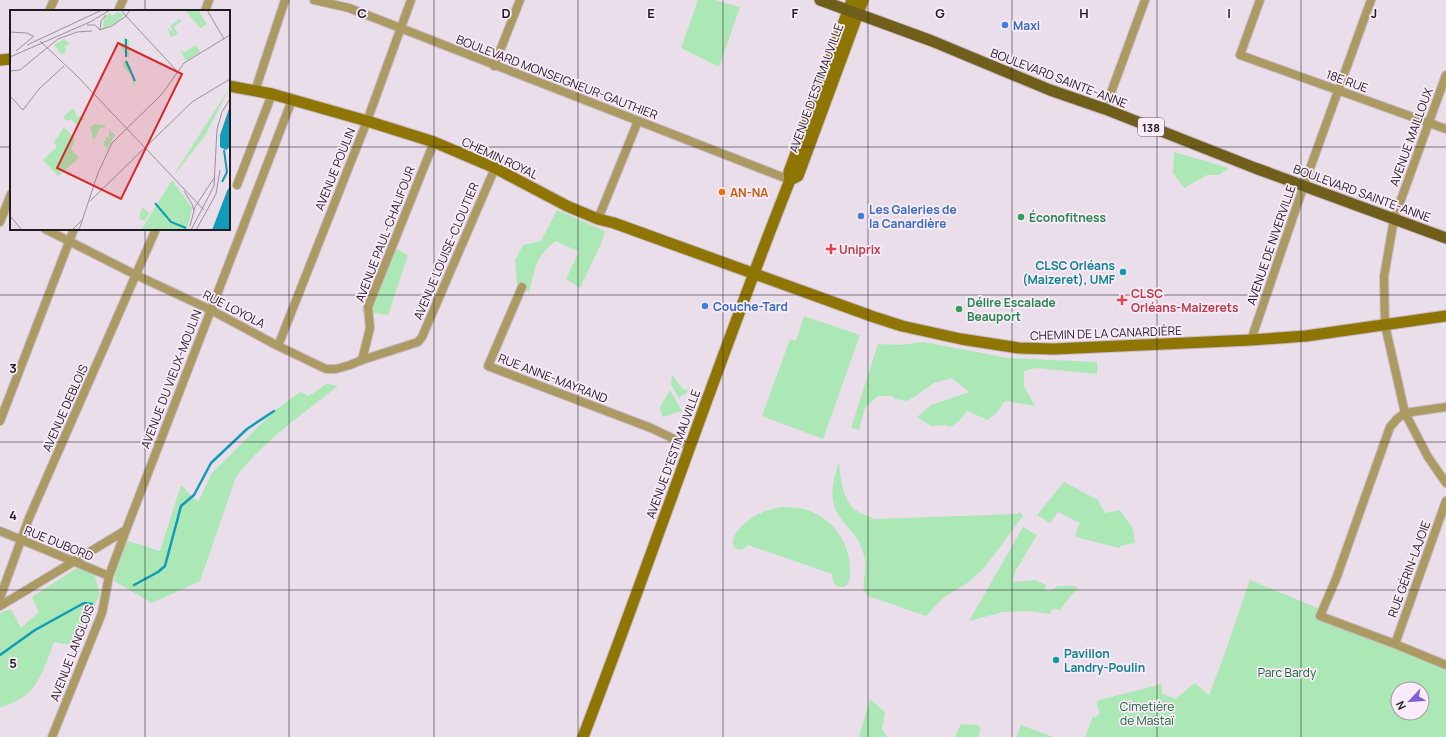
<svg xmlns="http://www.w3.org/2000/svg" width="1446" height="737" viewBox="0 0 1446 737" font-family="Manrope,sans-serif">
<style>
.green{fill:#abe8b6;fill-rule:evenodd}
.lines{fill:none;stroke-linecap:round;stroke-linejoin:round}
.stream{stroke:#109bb8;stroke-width:2.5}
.minor-casing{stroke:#c7bbc7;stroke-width:10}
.secondary-casing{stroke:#c7bbc7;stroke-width:13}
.primary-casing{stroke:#c7bbc7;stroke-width:13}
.minor{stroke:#ab9b63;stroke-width:8}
.secondary{stroke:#8f7604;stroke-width:11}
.primary{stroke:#705f1b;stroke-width:11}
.grid{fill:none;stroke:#211c21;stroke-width:1;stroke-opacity:0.55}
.shop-dot{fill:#3f7fe0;stroke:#f9ebf9;stroke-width:1.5}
.food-dot{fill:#e8710a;stroke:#f9ebf9;stroke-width:1.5}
.leisure-dot{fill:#2e9e5b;stroke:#f9ebf9;stroke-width:1.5}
.health-dot{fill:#e0444e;stroke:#f9ebf9;stroke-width:1.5}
.culture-dot{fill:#0f9aa8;stroke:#f9ebf9;stroke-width:1.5}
.labels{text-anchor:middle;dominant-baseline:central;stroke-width:3.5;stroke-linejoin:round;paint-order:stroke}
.shield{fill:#f9ebf9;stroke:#625a62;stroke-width:1}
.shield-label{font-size:11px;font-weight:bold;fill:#211c21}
.shop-label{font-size:12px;font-weight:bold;fill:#366cbe;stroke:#f9ebf9;text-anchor:start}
.street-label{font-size:12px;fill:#211c21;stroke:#f9ebf9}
.food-label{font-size:12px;font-weight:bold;fill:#c56008;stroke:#f9ebf9;text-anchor:start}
.leisure-label{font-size:12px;font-weight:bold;fill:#27864d;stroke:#f9ebf9;text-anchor:start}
.health-label{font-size:12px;font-weight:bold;fill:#be3a42;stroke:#f9ebf9;text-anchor:start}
.culture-label{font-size:12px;font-weight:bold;fill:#0d838f;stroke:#f9ebf9;text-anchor:end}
.park-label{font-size:12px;fill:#186732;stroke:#f9ebf9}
.inset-river{fill:none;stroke:#109bb8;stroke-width:2}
.inset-road{fill:none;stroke:#9a909a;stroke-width:1}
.view{fill:#d62828;fill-opacity:0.15;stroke:#d62828;stroke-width:2}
.inset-edge{fill:none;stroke:#211c21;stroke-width:2}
.grid-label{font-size:13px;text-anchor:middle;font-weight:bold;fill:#211c21;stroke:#f9ebf9;stroke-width:3.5;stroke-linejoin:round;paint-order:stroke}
</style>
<rect width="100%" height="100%" fill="#ebdeeb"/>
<!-- green -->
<path class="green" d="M 698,0 L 714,0 L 740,7 L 719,67 L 681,48 Z
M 1174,152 L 1229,168 L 1219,175 L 1207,175 L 1184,188 L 1173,173 Z
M 557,210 L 605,231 L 602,242 L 580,288 L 566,279 L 579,252 L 556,241 C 534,257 536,268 529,292 L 517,285 L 515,260 L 523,245 L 541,241 Z
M 390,245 L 408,255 L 388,315 L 361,311 Z
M 804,316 L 860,335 L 823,439 L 762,416 L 790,339 L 796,341 Z
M 924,342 L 1008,358 L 1097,362 L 1097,374 L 1036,368 L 1024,371 L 1024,386 L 1035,406 L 1005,401 L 996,413 L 988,420 L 967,411 L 959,421 L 950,427 L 945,425 L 931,426 L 917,417 L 931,405 L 969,392 L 952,378 L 934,383 L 908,401 L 895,399 L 892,396 L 878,396 L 865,408 L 859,430 L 851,428 L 878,344 L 899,345 Z
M 672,374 L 682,388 L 689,391 L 679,398 L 671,384 Z
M 326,384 L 338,386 C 303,414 263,441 236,477 L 200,581 L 152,603 L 114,581 L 122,539 L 160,551 L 181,485 L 198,502 L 212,473 L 274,411 L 300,392 L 309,396 Z
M 670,390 L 682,411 L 662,417 L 660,407 Z
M 839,463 C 841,478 842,497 854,509 C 859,513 868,516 874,519 L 1017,514 L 1020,512 L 1023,516 L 985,567 L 969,582 L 943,598 L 926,616 L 868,596 C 860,588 865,581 865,570 C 866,564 865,558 863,552 C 860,539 849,529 841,519 C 828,502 832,481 839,463 Z
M 1064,482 L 1098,500 L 1105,513 L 1120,510 L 1133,529 L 1135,543 L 1120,546 L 1119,548 L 1076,537 L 1076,535 L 1075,535 L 1080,523 L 1058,512 L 1050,523 L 1037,515 Z
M 780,507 C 786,507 792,507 798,508 C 828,512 850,540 850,569 C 850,575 851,583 845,586 C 836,590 832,581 832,574 L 748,545 L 742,550 L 735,548 C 726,536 750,517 761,513 C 766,510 774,509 780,507 Z
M 1023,527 L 1037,535 L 1016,570 L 1012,582 L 1035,580 L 1046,585 L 1045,590 L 1050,591 L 1058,586 L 1074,586 L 1075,587 L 1078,587 L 1075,592 L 1073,593 L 1060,610 L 1053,609 L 1050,614 L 1029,611 L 1003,612 L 969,621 Z
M 77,568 L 93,569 L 100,594 L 87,621 L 71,645 L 54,642 C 48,658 40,684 26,695 C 18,701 9,704 0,708 L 0,613 L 11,609 L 21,628 L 39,612 L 32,597 Z
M 1250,580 L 1322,610 L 1320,616 L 1446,665 L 1446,737 L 1085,737 L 1093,716 L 1096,717 L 1100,713 L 1096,703 L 1099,700 L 1162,684 L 1162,693 L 1175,699 L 1195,683 L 1209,695 L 1222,661 ZM 1398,689 L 1422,689 L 1422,713 L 1398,713 Z
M 870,699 L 885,712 L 882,728 L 887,737 L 859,737 Z
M 961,724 L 978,725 L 981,728 L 978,737 L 955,737 Z
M 1021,725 L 1053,737 L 1016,737 Z"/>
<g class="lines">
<!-- stream -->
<path class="stream" d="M 134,585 L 158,572 L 165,566 L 181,506 L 194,495 L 211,463 L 247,429 L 274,411
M 0,655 L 35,630 L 84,603 L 92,604"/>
<defs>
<path id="minor" d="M 314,0 L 349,8 L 790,180
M 1260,0 L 1240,55 L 1446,129
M 49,11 L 54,0
M 118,11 L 123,0
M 205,11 L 209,0
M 494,66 L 520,0
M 1446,75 L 1394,219 L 1384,277 L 1385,325 L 1405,413 L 1428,457 L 1446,483
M 255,91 L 285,0
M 1105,109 L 1145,0
M 237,185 L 272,94
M 598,219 L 638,121
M 0,222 L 11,194
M 45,229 L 136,275 L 211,310 L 278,346 L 326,369 L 336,369 L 350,365 L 362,360 L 418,342 L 422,337 L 495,168
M 522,287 L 488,366 L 651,428 L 689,446
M 1251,340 L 1304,185 L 1371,0
M 278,346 L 367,121 L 411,0
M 362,360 L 370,328 L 368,307 L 434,142
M 1446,407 L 1405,413 L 1397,419 L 1390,427 L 1336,579 L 1320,616 L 1395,644 L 1446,665
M 0,421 L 74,229
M 0,531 L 109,576
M 0,598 L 29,518 L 156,229
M 0,606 L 126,530 L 292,100
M 1395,644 L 1446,501
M 52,737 L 102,613 L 109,576 L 126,530"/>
<path id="secondary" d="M 0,60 L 11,59
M 229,86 L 272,94 L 367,121 L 434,142 L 495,168 L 567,206 L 598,219 L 614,223 L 874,317 L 902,326 L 961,339 L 1019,348 L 1054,349 L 1251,340 L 1306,336 L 1446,316
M 790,180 L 798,176 L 863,0
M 583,737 C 654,552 717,364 790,180 L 789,172 L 852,0"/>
<path id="primary" d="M 820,0 L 932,41 L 1050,90 L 1105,109 L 1255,168 L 1446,238"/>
</defs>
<!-- minor casing -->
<use href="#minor" class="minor-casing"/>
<!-- secondary casing -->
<use href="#secondary" class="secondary-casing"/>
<!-- primary casing -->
<use href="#primary" class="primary-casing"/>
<!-- minor -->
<use href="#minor" class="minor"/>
<!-- secondary -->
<use href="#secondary" class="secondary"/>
<!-- primary -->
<use href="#primary" class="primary"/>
</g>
<!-- grid -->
<path class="grid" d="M 145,0 L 145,11M 289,0 L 289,737M 434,0 L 434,737M 578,0 L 578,737M 723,0 L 723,737M 868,0 L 868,737M 1012,0 L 1012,737M 1157,0 L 1157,737M 1301,0 L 1301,737M 0,147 L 11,147M 229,147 L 1446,147M 145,229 L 145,737M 0,295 L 1446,295M 0,442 L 1446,442M 0,590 L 1446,590"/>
<!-- markers -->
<g class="shop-dot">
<circle cx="1005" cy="25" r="4"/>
<circle cx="861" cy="216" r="4"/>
<circle cx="705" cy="306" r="4"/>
</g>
<circle class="food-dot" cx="722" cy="192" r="4"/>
<g class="leisure-dot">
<circle cx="1021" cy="217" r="4"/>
<circle cx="959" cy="309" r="4"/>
</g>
<g class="health-dot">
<path d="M829 243h4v4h4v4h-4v4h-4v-4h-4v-4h4z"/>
<path d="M1120 294h4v4h4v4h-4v4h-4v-4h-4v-4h4z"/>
</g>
<g class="culture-dot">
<circle cx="1123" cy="272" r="4"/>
<circle cx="1056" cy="660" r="4"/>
</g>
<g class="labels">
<!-- shield labels -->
<rect class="shield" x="1138" y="118" width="26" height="18" rx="3"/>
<g class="shield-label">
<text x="1151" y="127">138</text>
</g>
<!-- shop labels -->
<g class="shop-label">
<text x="1013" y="25">Maxi</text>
<text x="869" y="209">Les Galeries de<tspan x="869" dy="14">la Canardière</tspan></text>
<text x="713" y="306">Couche-Tard</text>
</g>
<!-- street labels -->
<g class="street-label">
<text transform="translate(557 77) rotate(21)">BOULEVARD MONSEIGNEUR-GAUTHIER</text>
<text transform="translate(1059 78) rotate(21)">BOULEVARD SAINTE-ANNE</text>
<text transform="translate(1347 81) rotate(20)">18E RUE</text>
<text transform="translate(816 88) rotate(-70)">AVENUE D'ESTIMAUVILLE</text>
<text transform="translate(1411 137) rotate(-70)">AVENUE MAILLOUX</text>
<text transform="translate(500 158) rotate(25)">CHEMIN ROYAL</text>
<text transform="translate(335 169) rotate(-68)">AVENUE POULIN</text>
<text transform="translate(1362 193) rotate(20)">BOULEVARD SAINTE-ANNE</text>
<text transform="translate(385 234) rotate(-69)">AVENUE PAUL-CHALIFOUR</text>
<text transform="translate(1271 245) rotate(-71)">AVENUE DE NIVERVILLE</text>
<text transform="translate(446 251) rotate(-67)">AVENUE LOUISE-CLOUTIER</text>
<text transform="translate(234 309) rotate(27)">RUE LOYOLA</text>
<text transform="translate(1106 333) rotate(-2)">CHEMIN DE LA CANARDIÈRE</text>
<text transform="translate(553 378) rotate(21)">RUE ANNE-MAYRAND</text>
<text transform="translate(171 379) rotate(-69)">AVENUE DU VIEUX-MOULIN</text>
<text transform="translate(65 408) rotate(-66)">AVENUE DEBLOIS</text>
<text transform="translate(673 454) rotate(-70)">AVENUE D'ESTIMAUVILLE</text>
<text transform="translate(59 543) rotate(22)">RUE DUBORD</text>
<text transform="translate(1409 569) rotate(-70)">RUE GÉRIN-LAJOIE</text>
<text transform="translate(72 653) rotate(-69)">AVENUE LANGLOIS</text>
</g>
<!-- food labels -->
<g class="food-label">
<text x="730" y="192">AN-NA</text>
</g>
<!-- leisure labels -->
<g class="leisure-label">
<text x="1029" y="217">Éconofitness</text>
<text x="967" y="302">Délire Escalade<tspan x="967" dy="14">Beauport</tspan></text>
</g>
<!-- health labels -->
<g class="health-label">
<text x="839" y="249">Uniprix</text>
<text x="1131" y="293">CLSC<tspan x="1131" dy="14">Orléans-Maizerets</tspan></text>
</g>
<!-- culture labels -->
<g class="culture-label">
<text x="1115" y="265">CLSC Orléans<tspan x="1115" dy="14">(Maizeret), UMF</tspan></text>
<text x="1064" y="653" text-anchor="start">Pavillon<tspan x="1064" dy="14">Landry-Poulin</tspan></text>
</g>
<!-- park labels -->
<g class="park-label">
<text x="1287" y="672">Parc Bardy</text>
<text x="1147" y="706">Cimetière<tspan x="1147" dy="14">de Mastaï</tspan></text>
</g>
</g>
<!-- overview -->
<g transform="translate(10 10)">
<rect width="220" height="220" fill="#ebdeeb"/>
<path d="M 175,0 L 188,0 L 197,14 L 190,18 ZM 108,2 L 114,5 L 107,12 L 93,19 L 94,8 L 99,3 L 102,6 ZM 170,9 L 171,11 L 164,17 L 168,24 L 161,27 L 157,17 L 164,24 L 160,16 ZM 115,27 L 119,31 L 119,48 L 111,37 ZM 54,29 L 60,34 L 55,36 L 56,41 L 52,45 L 44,35 ZM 173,35 L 176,41 L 186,35 L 190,42 L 176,51 L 169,38 L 173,42 L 176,41 ZM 117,50 L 122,59 L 120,60 L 125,71 L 124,77 L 121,65 L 113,57 L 113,52 ZM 220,77 L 196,124 L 166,163 L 165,163 ZM 63,98 L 68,108 L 70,105 L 75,110 L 70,110 L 68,118 L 62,109 L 57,111 L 53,107 ZM 84,114 L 94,115 L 96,117 L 90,118 L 84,131 L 80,118 ZM 54,117 L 65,129 L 61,139 L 69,148 L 48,166 L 33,150 L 47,137 L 44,132 ZM 99,120 L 105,125 L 94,144 L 97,137 L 93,136 L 94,132 L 97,126 L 99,130 ZM 162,170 L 182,198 L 177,220 L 131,220 ZM 132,197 L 139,203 L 135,211 L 129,209 Z" fill="#abe8b6"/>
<path d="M 220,96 L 220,137 L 216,140 L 210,137 L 210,125 ZM 220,176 L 220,220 L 202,220 L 217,181 Z" fill="#109bb8"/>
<path class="inset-river" d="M 116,47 L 116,29M 116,51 L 125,71M 212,172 L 217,162 L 214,140M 145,193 L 161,212 L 176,218"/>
<path class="inset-road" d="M 120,0 L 116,6 L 167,61M 197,0 L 214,29M 77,15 L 85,15 L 90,20M 89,20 L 102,16 L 116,6 L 111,0M 90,20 L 91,11 L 96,5M 0,22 L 17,23 L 23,26M 30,31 L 67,66 L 194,200M 17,35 L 92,0M 37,38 L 48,29 L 67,22 L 82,21M 6,41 L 24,26M 0,47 L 80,12 L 100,0M 0,61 L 10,60 L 37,38M 0,86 L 13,100 L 29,79 L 54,56M 174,181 L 182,194 L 184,201M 80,191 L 182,92 L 220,69M 0,206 L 12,220M 180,216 L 185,197 L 204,168M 62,220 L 72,210M 69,220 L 88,163 L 102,133 L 152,84 L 174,53 L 220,25M 181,220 L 204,176 L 207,119 L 212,102 L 220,89M 186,220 L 206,184 L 210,160"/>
<path class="view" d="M 108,33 L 172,64 L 111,189 L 47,158 Z"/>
<rect width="220" height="220" class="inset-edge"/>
</g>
<g class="grid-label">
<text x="362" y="18">C</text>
<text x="506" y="18">D</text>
<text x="651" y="18">E</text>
<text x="795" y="18">F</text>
<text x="940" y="18">G</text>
<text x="1084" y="18">H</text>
<text x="1229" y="18">I</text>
<text x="1374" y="18">J</text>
<text x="13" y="373">3</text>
<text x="13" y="520">4</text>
<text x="13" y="668">5</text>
</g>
<!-- north arrow -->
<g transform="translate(1410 701) rotate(244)"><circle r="19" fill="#f9ebf9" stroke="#a398a3"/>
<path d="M0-3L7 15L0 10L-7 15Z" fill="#815dd7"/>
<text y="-6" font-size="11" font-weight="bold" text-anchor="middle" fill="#211c21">N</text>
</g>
</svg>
